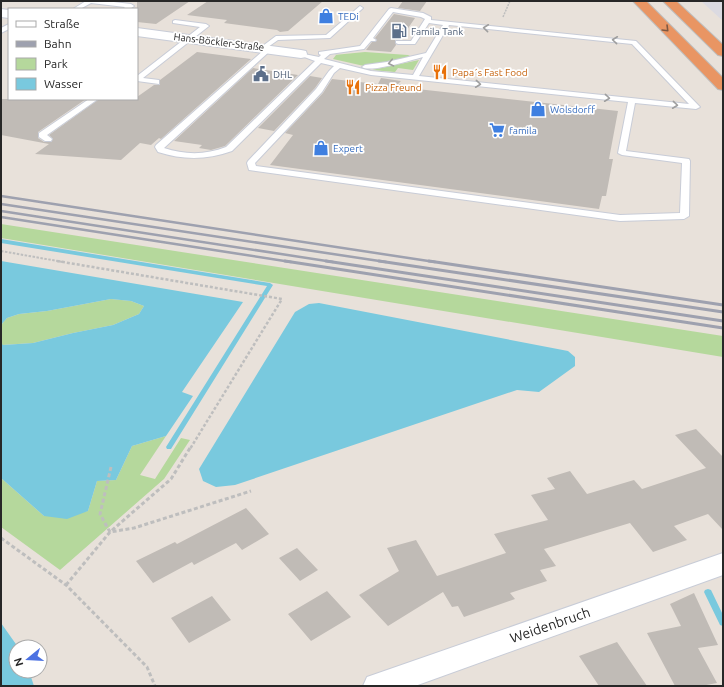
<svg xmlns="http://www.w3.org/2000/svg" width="724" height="687" viewBox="0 0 724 687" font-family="Ubuntu,sans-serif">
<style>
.industrial{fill:#dbdae1}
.green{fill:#b5d89c}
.water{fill:#79c9de}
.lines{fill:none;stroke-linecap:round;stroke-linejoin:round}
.stream{fill:#79c9de;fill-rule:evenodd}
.building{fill:#c0bbb6}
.lane-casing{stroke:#c8ccd7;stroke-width:2}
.street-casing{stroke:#c8ccd7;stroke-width:2}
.highway-casing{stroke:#bebebe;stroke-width:2}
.path-far3{stroke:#bebebe;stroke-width:1.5;stroke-dasharray:2 1;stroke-linecap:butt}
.path-far2{stroke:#bebebe;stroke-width:2;stroke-dasharray:2.5 1.5;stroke-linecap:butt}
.path-far1{stroke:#bebebe;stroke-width:2.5;stroke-dasharray:3 2;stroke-linecap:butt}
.path{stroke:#bebebe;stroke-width:3;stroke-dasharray:4 2.5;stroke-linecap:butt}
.lane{fill:#fff;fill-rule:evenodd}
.street{fill:#fff;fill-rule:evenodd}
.highway{fill:#e99563;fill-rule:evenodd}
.rail-far1{stroke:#9ea1af;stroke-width:2.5}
.rail{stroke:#9ea1af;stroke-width:3}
.oneway{stroke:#9e9e9e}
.oneway2{stroke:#7e5842}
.labels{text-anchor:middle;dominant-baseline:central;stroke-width:3.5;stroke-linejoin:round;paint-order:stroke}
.far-shop-label{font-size:10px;fill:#366cbe;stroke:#fff;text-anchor:start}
.far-service-label{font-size:10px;fill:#4e5e75;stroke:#fff;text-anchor:start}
.far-street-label{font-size:10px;fill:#272727;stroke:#fff}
.far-food-label{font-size:10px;fill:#c56008;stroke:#fff;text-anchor:start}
.near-street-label{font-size:14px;fill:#272727;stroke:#fff}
</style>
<rect width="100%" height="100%" fill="#e8e1da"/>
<!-- industrial -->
<path class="industrial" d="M 701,1 L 723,1 L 723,21 Z"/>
<!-- green -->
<path class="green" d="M 365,52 L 408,55 L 410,56 L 387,63 L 364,66 L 333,59 L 336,55 L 334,55 Z
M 419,60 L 413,70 L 398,68 L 395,72 L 372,70 Z
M 1,224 L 723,336 L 723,357 L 1,238 Z
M 111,299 L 131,301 L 144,306 L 139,314 L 113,325 L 73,333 L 33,343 L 2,345 L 1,343 L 1,325 L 7,318 L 19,314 L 47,311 Z
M 166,436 L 140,475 L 155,479 L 181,438 L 190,440 L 164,479 L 60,570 L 1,527 L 1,478 L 44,516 L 88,511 L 97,481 L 116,480 L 132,446 Z"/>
<!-- water -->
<path class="water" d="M 1,261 L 243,302 L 182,392 L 193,396 L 166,436 L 132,446 L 116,480 L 97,481 L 88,511 L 67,519 L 44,516 L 1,478 L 1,343 L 3,345 L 33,343 L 73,333 L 113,325 L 139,314 L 144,306 L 131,301 L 111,299 L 47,311 L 19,314 L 7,318 L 1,325 Z
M 319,303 L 568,351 L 575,357 L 575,366 L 539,392 L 517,390 L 235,485 L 216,487 L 203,481 L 199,469 L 295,312 L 309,304 Z
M 1,623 L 18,647 L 16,647 L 16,671 L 29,671 L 34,686 L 1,686 Z"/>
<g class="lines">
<!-- stream -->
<path class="stream" d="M 1,239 L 270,283 L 273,285 L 171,449 L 167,449 L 166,447 L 267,286 L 1,243 Z
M 708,589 L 711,590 L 723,615 L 723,626 L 720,625 L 704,592 L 705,590 Z"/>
</g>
<!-- building -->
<path class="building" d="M 137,1 L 190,1 L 156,24 L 137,22 Z
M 208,1 L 323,1 L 288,31 L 280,32 L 277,30 L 224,23 L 227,20 L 187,15 Z
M 403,1 L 427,1 L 420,11 L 398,8 Z
M 394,14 L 415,18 L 400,40 L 395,40 L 396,45 L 391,52 L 366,50 L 372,42 L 377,41 L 375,38 Z
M 197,52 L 251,59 L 161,139 L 159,138 L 151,145 L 140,143 L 121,160 L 35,154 L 49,144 L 1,135 L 1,99 L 86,99 L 38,132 L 38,138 L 44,142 L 51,142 L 53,139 L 49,135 L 99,99 L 137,99 L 137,97 L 154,85 L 160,85 L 160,80 Z
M 253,68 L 298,75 L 225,146 L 211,150 L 199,148 L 202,145 L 174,141 Z
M 310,76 L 322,78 L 315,88 L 274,131 L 258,128 Z
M 381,78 L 401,81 L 398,84 L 401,84 L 399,87 L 618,111 L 609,159 L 613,159 L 606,196 L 602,196 L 599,209 L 270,165 L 293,135 L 285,133 L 323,93 L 332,79 L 378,84 Z
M 696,429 L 723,457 L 723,530 L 708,514 L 674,526 L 687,540 L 653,552 L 630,523 L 544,549 L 556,566 L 540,570 L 547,581 L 510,593 L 515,599 L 464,617 L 458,606 L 452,607 L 443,592 L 388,626 L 359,595 L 399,571 L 387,548 L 416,540 L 437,576 L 506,553 L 494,534 L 548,520 L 531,495 L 555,489 L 547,478 L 570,471 L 587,494 L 634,480 L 642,489 L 706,468 L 675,435 Z
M 246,508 L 269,534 L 242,550 L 236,543 L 194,565 L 192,562 L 153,583 L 136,561 L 175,542 L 177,544 Z
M 297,548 L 318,570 L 300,581 L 279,558 Z
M 327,591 L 351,617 L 311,641 L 288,614 Z
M 694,593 L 718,645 L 698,648 L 717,683 L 701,686 L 675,686 L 647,633 L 681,626 L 670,604 Z
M 212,596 L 231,620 L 189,643 L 171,618 Z
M 617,642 L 647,686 L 599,686 L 579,656 Z"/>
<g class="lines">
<defs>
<path id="lane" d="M 86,1 L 105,1 L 131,4 L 134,6 L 130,9 L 123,9 L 125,7 L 91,3 L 80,9 L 73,9 Z
M 360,6 L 363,8 L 362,9 L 330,38 L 278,40 L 268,47 L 271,48 L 271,50 L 164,148 C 185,155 206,155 226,147 L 315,61 L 299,55 L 299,53 L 319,57 L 321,55 L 319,54 L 319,52 L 360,46 L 389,9 L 391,8 L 423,13 L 431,17 L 431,20 L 636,41 L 700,107 L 696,109 L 635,103 L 626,151 L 689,159 L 690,161 L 689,216 L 684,219 L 620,221 L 249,170 L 247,163 L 248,161 L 316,89 L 329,71 L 334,66 L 321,63 L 232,151 C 207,160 183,160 158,152 L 155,147 L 156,145 L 264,50 L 260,48 L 276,36 L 326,35 ZM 393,12 L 421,17 L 425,19 L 411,41 L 396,41 L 396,43 L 398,44 L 415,44 L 429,23 L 443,25 L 426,53 L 387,62 L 365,65 L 362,67 C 370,73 412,60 423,57 L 413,75 L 371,71 L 324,59 L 330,54 L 364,49 L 371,41 L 375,41 L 376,40 L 373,38 ZM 449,25 L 632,44 L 689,104 L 419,76 ZM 340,68 L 371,75 L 628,102 L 618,153 L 622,155 L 682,163 L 680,213 L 620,215 L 256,166 L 255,163 L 322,92 L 334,73 Z
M 175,20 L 206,24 L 209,26 L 143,78 L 159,80 L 159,84 L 137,81 L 137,76 L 200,27 L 173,23 L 173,21 Z
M 9,24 L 9,29 L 1,33 L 1,28 Z
M 89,99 L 98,99 L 47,135 L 52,139 L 51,141 L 45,141 L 39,137 L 39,133 Z"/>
<path id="street" d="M 1,9 L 9,10 L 9,18 L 1,17 Z
M 137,28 L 301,50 L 306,51 L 307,54 L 306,57 L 301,58 L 137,36 Z
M 723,553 L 723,575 L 415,686 L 363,686 L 367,677 Z"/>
<path id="highway" d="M 633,1 L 646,1 L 723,78 L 723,90 L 718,89 Z
M 663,1 L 676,1 L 723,45 L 723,56 L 718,55 Z"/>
</defs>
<!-- lane casing -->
<use href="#lane" class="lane-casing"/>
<!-- street casing -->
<use href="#street" class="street-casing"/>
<!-- highway casing -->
<use href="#highway" class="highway-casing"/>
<!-- path-far3 -->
<path class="path-far3" d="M 503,17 L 510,1"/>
<!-- path-far2 -->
<path class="path-far2" d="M 1,251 L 63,262"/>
<!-- path-far1 -->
<path class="path-far1" d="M 57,261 L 282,299 L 190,449"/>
<!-- path -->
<path class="path" d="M 111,467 L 100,514 L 110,532 L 134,528 L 251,491
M 1,538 L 66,585 L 147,667 L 155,686
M 66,585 L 110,532 L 171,479 L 190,448"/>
<!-- lane -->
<use href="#lane" class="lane"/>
<!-- street -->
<use href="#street" class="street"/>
<!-- highway -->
<use href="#highway" class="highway"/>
<!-- rail-far1 -->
<path class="rail-far1" d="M 1,196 L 435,262
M 1,204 L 386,262
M 1,211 L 333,262
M 1,217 L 291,262"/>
<!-- rail -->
<path class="rail" d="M 285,261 L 723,328
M 326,261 L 723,321
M 379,261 L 723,312
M 429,261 L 723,305"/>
</g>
<!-- one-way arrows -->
<defs><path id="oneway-chevron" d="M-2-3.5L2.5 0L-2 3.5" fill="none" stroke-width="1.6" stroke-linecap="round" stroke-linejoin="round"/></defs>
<g class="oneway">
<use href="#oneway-chevron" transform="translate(486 28) rotate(-174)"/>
<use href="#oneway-chevron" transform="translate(615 40) rotate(-174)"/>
<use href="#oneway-chevron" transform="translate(391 63) rotate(168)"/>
<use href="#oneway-chevron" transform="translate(478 84) rotate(6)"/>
<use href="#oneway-chevron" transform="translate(607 98) rotate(6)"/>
<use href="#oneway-chevron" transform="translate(675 105) rotate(6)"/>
</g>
<use class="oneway2" href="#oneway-chevron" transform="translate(666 29) rotate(45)"/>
<!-- icons -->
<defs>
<symbol id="shop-bare" viewBox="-9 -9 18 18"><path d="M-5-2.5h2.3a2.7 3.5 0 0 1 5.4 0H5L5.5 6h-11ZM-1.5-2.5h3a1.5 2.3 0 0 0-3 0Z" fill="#3f7fe0" stroke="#fff" stroke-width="2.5" paint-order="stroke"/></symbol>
<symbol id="fuel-bare" viewBox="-9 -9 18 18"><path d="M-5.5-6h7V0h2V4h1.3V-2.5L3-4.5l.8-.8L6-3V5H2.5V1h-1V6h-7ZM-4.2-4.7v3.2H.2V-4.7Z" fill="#5c6f8a" stroke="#fff" stroke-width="2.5" paint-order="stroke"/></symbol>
<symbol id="restaurant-bare" viewBox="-9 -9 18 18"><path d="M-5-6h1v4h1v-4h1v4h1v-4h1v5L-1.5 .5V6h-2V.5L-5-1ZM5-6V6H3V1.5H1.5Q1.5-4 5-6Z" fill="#e8710a" stroke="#fff" stroke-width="2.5" paint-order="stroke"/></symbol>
<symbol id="civic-bare" viewBox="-9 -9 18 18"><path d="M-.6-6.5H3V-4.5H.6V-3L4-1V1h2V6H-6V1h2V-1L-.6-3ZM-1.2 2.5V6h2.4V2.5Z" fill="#5c6f8a" stroke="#fff" stroke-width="2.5" paint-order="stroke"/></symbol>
<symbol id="supermarket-bare" viewBox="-9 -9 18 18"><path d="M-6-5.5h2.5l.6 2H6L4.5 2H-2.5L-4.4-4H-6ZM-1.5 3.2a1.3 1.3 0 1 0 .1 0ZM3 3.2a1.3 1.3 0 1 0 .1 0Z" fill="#3f7fe0" stroke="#fff" stroke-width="2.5" paint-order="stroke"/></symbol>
</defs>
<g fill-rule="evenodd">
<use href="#shop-bare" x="315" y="5" width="22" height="22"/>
<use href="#fuel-bare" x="388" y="20" width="22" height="22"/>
<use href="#restaurant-bare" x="429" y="61" width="22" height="22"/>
<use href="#civic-bare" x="250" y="63" width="22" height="22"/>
<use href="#restaurant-bare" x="342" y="76" width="22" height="22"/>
<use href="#shop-bare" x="527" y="98" width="22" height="22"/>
<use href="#supermarket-bare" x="486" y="119" width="22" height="22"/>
<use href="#shop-bare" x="310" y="137" width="22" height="22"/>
</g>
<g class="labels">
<!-- far-shop labels -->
<g class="far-shop-label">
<text x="338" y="16">TEDi</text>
<text x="550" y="109">Wolsdorff</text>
<text x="509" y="130">famila</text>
<text x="333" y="148">Expert</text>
</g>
<!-- far-service labels -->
<g class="far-service-label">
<text x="411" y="31">Famila Tank</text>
<text x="273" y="74">DHL</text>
</g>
<!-- far-street labels -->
<g class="far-street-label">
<text transform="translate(219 42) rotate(7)">Hans-Böckler-Straße</text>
</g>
<!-- far-food labels -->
<g class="far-food-label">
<text x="452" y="72">Papa´s Fast Food</text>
<text x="365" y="87">Pizza Freund</text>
</g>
<!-- near-street labels -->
<g class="near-street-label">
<text transform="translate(550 625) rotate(-19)">Weidenbruch</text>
</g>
</g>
<!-- border -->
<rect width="724" height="687" fill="none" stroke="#272727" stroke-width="4"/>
<!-- legend -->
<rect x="8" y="8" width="130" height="92" fill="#ffffff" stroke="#a9a9a9"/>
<rect x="16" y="21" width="20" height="6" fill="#ffffff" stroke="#a9a9a9"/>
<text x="44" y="28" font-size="12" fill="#272727">Straße</text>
<rect x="16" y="41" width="20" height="6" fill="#9ea1af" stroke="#a9a9a9"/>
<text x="44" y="48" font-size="12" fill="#272727">Bahn</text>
<rect x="16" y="58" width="20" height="12" fill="#b5d89c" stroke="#a9a9a9"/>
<text x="44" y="68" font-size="12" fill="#272727">Park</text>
<rect x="16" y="78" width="20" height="12" fill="#79c9de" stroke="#a9a9a9"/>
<text x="44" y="88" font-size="12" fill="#272727">Wasser</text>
<!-- north arrow -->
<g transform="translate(28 659) rotate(252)"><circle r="19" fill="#ffffff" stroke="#a9a9a9"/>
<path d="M0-3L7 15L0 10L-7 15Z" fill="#4c72e2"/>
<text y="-6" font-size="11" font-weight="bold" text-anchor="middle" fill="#272727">N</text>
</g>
</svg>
